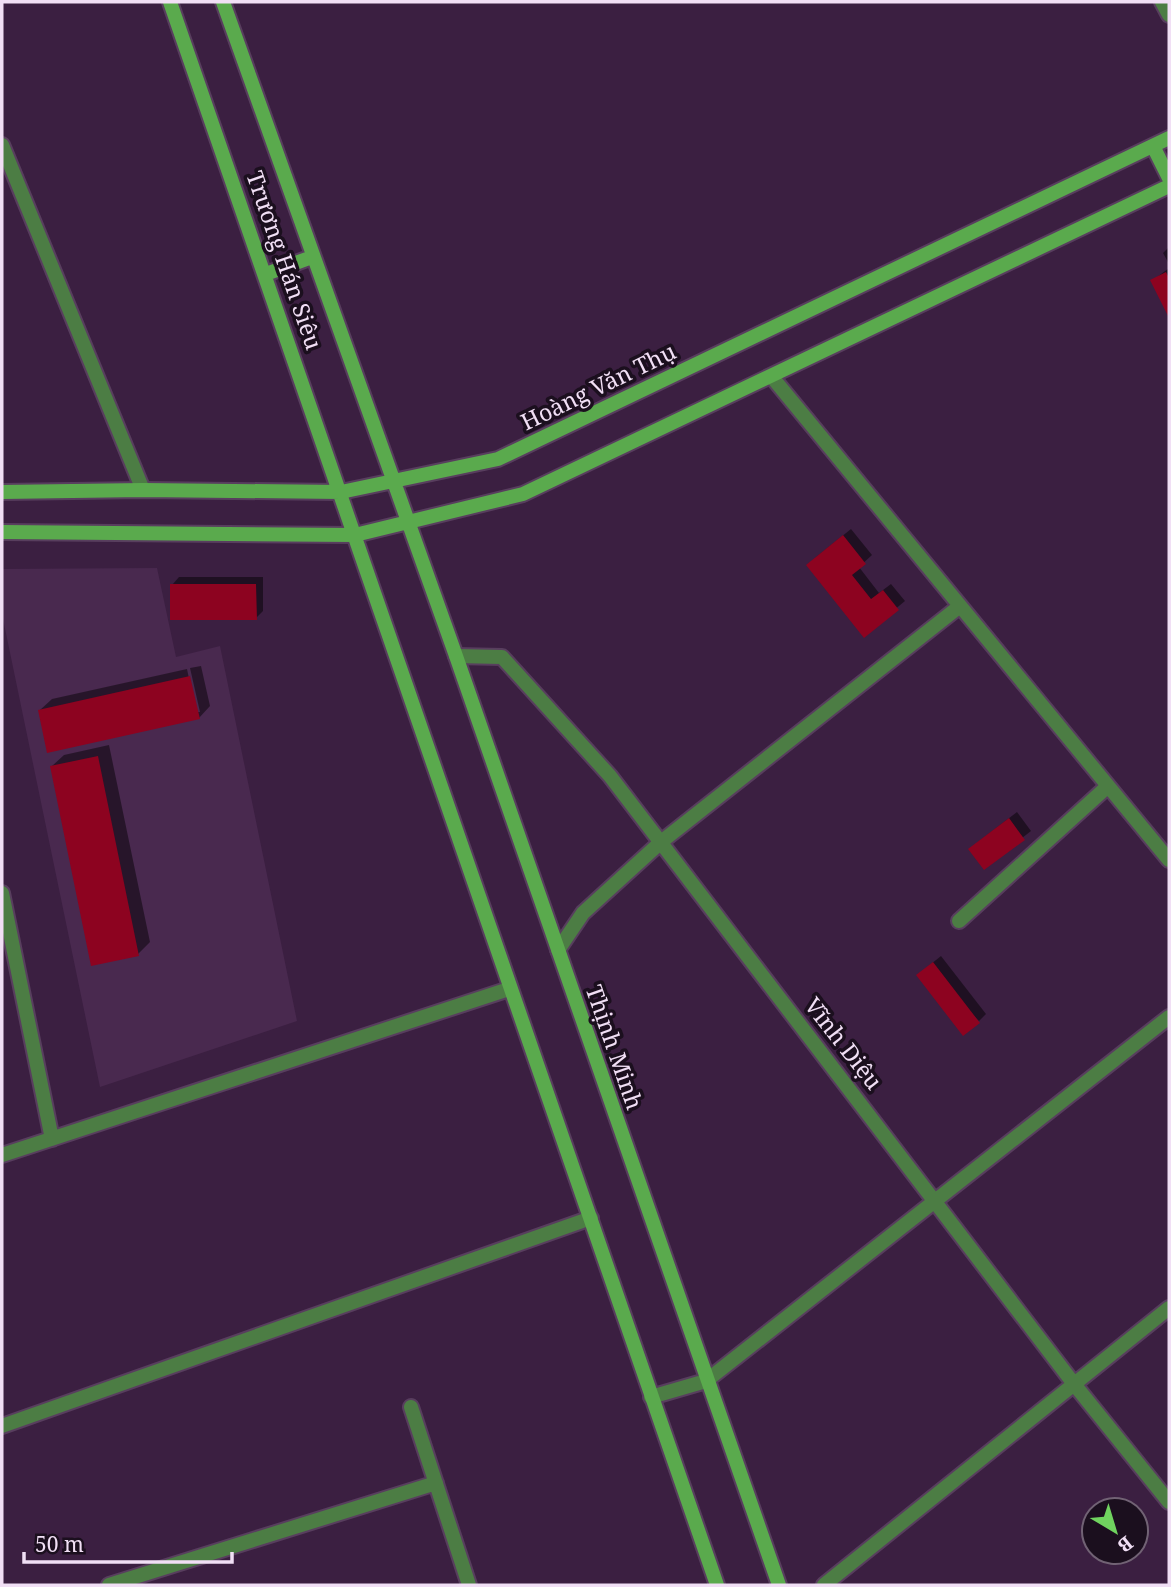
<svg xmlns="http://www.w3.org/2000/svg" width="1171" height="1587" viewBox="0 0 1171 1587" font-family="'Noto Serif',serif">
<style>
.built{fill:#49294f}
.shadow{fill:#0007}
.building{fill:#8d0320}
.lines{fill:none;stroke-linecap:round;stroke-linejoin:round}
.minor-casing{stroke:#583e5e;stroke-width:18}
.secondary-casing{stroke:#583e5e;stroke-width:18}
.minor{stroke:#4c7d44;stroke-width:14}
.secondary{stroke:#5aaa4d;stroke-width:14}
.labels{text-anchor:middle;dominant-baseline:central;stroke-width:7;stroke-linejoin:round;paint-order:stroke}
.street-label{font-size:23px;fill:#f1dff5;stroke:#1b0f1e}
</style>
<rect width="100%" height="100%" fill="#3b1f41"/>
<!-- built -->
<path class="built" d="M 157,568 L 176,657 L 220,646 L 297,1021 L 100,1087 L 2,614 L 2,569 Z"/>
<!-- shadow -->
<path class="shadow" d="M 1169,247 L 1169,264 L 1163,253 Z
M 1169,268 L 1169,314 L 1152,281 Z
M 851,529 L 872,555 L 859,567 L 879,593 L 891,584 L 905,601 L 864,635 L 815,558 Z
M 179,577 L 263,577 L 263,611 L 256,618 L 172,585 Z
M 201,666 L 210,706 L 199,718 L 40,710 L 52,699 L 187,669 L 196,712 L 200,712 L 190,668 Z
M 109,745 L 150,942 L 138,954 L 52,766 L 64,755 Z
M 1017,812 L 1031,831 L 984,868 L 978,842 Z
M 941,956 L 986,1014 L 979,1021 L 926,968 Z"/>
<!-- building -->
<path class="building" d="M 1166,272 L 1169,278 L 1169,318 L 1150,280 Z
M 843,535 L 866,564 L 852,575 L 871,599 L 883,590 L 899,610 L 864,638 L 806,565 Z
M 170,584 L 256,584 L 257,620 L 170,620 Z
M 190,676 L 200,719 L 47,753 L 38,710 Z
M 98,756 L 139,956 L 91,966 L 50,766 Z
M 1009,818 L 1025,840 L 984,870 L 968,849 Z
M 933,962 L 980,1023 L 963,1036 L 916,975 Z"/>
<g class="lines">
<defs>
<path id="minor" d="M 1162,2 L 1169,15
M 2,145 L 143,490
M 772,377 L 1169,860
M 456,656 L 502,657 L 610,776 L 1074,1384 L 1169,1502
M 2,893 L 52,1139
M 959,921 L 1108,786
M 558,950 L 583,913 L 661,842 L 960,606
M 2,1155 L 509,989
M 651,1397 L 706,1381 L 1169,1017
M 411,1407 L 469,1585
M 2,1426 L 591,1218
M 109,1585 L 436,1483
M 824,1585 L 1169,1308"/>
<path id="secondary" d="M 170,2 L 717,1585
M 223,2 L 456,656 L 779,1585
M 1153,146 L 1169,178
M 266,274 L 312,257
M 2,492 L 143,490 L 341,492 L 498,459 L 1169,138
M 2,532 L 355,535 L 523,494 L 1169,186"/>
</defs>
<!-- minor casing -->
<use href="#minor" class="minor-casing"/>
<!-- secondary casing -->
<use href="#secondary" class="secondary-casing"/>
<!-- minor -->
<use href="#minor" class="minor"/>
<!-- secondary -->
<use href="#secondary" class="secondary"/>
</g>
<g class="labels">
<!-- street labels -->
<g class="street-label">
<text transform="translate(285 260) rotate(71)">Trương Hán Siêu</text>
<text transform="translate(598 386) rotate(-26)">Hoàng Văn Thụ</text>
<text transform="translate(844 1043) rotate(52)">Vĩnh Diệu</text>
<text transform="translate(615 1047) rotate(71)">Thịnh Minh</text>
</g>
</g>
<!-- border -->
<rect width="1171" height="1587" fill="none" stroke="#f1dff5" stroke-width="7"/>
<!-- north arrow -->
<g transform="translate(1115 1531) rotate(142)"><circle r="33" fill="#1b0f1e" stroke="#716274" stroke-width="2"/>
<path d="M0-5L12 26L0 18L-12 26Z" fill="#70d35f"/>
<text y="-10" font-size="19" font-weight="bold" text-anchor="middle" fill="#f1dff5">B</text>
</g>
<!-- scale -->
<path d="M24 1552v10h208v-10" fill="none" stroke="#f1dff5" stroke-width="3.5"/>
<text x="35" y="1552" font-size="21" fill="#f1dff5" stroke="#1b0f1e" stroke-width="5" paint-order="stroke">50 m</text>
</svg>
